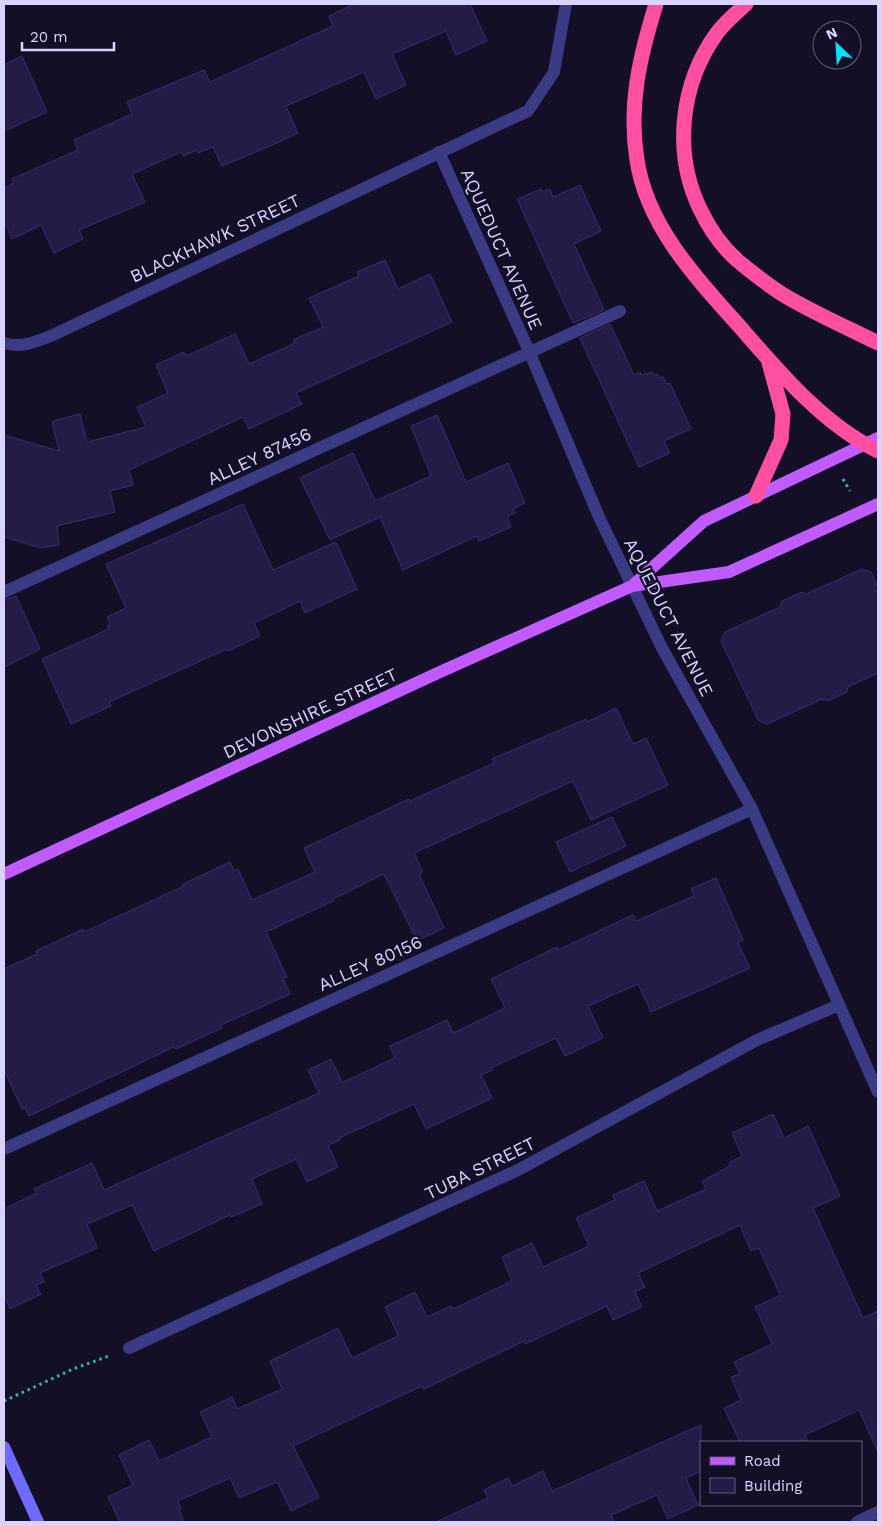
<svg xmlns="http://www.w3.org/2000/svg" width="882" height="1526" viewBox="0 0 882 1526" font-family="'Work Sans',sans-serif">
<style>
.building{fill:#241b47;stroke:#3b2d73}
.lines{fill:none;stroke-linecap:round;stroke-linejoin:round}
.path{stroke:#2fb8b0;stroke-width:3;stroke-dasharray:2.5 4;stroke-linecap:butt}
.service{stroke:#3d3a85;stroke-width:12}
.minor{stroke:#3d3a85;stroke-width:12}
.secondary{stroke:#6f6bff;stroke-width:12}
.primary{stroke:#c25bff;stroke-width:12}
.motorway{stroke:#ff4fa3;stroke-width:15}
.labels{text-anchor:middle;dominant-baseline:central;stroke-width:4.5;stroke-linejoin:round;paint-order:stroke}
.street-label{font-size:18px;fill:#d9d4ff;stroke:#130f26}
</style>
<rect width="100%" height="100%" fill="#130f26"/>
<!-- building -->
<path class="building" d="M 354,4 L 470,4 L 487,41 L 456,55 L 446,31 L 392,54 L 406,85 L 376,99 L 364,72 L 286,106 L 298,133 L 277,143 L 222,166 L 213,147 L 198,153 L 197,150 L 183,156 L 181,152 L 132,174 L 145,202 L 79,230 L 83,239 L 54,253 L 41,225 L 12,239 L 4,221 L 4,188 L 14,183 L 12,179 L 78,150 L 74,140 L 132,114 L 127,102 L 204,70 L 210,82 L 333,26 L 329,16 Z
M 22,56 L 47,112 L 4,131 L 4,65 Z
M 580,185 L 601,231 L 574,244 L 604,310 L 573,323 L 517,199 L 541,189 L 543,192 L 550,189 L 553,197 Z
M 385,260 L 398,289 L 430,274 L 452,322 L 296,393 L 302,404 L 249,429 L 243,417 L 129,470 L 133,485 L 110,491 L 115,512 L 57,526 L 59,545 L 41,548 L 4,537 L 4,435 L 59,451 L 52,422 L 56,420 L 80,414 L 87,442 L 146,427 L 137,407 L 168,393 L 156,365 L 184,352 L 186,356 L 235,334 L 249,364 L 295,343 L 293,340 L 323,327 L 309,298 L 359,276 L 357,272 Z
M 610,324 L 634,375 L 640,372 L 641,375 L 652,372 L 654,375 L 657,374 L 661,378 L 663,377 L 667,384 L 670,383 L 691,429 L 664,441 L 670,453 L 639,467 L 580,338 Z
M 437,415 L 466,482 L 508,463 L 525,503 L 513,509 L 515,513 L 507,517 L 511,527 L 479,541 L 477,536 L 403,570 L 380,517 L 330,540 L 300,478 L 353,453 L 375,501 L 431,476 L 411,426 Z
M 243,504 L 273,570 L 336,542 L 357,589 L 305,613 L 300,601 L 254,623 L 260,636 L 228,651 L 227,649 L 109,702 L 111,706 L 71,724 L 42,659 L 109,629 L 107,626 L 110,624 L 107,617 L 126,608 L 106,564 Z
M 862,569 L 871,572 L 878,588 L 878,673 L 848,687 L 847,692 L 828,701 L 822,699 L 767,724 L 758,720 L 721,641 L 725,632 L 780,607 L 782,601 L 802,592 L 806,594 Z
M 16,596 L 40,649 L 4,667 L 4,600 Z
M 616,708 L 633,744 L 646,738 L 668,785 L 591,820 L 573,781 L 414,853 L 423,872 L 419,874 L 444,928 L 417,941 L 384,874 L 333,899 L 333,901 L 266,932 L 287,977 L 283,978 L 290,994 L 221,1025 L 222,1028 L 176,1049 L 174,1047 L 29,1116 L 25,1108 L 22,1109 L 4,1070 L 4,969 L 37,954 L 36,951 L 83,929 L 84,932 L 184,886 L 183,884 L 230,862 L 234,871 L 238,869 L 252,900 L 315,872 L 304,848 L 409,799 L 410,801 L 494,763 L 492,759 L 586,719 L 587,722 Z
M 612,817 L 626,846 L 570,872 L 556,842 Z
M 716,878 L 743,940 L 738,943 L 750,968 L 651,1012 L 638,984 L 588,1006 L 603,1038 L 565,1056 L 556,1038 L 491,1068 L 492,1070 L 481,1075 L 492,1098 L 426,1129 L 414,1104 L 339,1138 L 340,1140 L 328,1145 L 338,1167 L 307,1182 L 296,1159 L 252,1179 L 262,1204 L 231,1217 L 230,1215 L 154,1251 L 132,1205 L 87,1224 L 97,1248 L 40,1273 L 44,1282 L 36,1285 L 41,1294 L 10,1309 L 4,1295 L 4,1209 L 37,1193 L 34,1189 L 92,1163 L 104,1190 L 319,1093 L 308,1070 L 331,1059 L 342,1082 L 343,1082 L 395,1058 L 390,1046 L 447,1020 L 453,1033 L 505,1008 L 491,979 L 557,947 L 558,950 L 633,915 L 636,921 L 694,896 L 691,889 Z
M 773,1114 L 784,1138 L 808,1126 L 840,1196 L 813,1208 L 863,1318 L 878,1311 L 878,1452 L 859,1410 L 805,1435 L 808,1442 L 740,1442 L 724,1408 L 741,1400 L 731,1377 L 740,1374 L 734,1362 L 772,1344 L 755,1307 L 780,1295 L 759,1248 L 751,1251 L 740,1225 L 638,1273 L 645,1287 L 635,1292 L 642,1307 L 613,1320 L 607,1306 L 525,1344 L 524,1341 L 424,1389 L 422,1386 L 293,1446 L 319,1497 L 291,1511 L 277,1482 L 239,1498 L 230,1478 L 178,1501 L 181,1509 L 179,1510 L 184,1522 L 120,1522 L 108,1497 L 133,1485 L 119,1455 L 149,1440 L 159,1461 L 212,1437 L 200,1412 L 232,1397 L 237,1409 L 282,1389 L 270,1361 L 338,1328 L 352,1358 L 396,1337 L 398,1335 L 385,1307 L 415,1292 L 427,1317 L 451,1306 L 453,1309 L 512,1281 L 502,1257 L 532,1243 L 543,1267 L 589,1246 L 576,1218 L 615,1200 L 613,1195 L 644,1181 L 657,1211 L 706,1189 L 702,1181 L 730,1166 L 729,1163 L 742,1156 L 732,1133 Z
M 701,1425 L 701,1471 L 686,1478 L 698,1505 L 668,1519 L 657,1495 L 611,1515 L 614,1522 L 436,1522 L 488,1498 L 484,1490 L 508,1478 L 512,1486 L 543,1471 L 552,1491 Z"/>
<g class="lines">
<!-- path -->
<path class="path" d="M 843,479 L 850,491
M 4,1401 L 73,1369 L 109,1356"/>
<!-- service -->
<path class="service" d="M 4,592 L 620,311
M 4,1149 L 752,809"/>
<!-- minor -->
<path class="minor" d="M 439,152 L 529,351 L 599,517 L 662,648 L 752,809 L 878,1092
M 4,343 C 20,349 38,341 53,335 L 528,111 L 554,72 L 566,4
M 129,1348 L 518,1170 L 757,1040 L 839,1005
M 857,1522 L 878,1512"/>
<!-- secondary -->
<path class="secondary" d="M 4,1447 L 38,1522"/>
<!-- primary -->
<path class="primary" d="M 632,586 L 704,521 L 878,438
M 4,874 L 440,672 L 632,586 L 729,572 L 878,504"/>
<!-- motorway -->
<path class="motorway" d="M 656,4 C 640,56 628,105 637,160 C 647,227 698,280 741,328 C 780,373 824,425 878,451
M 746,4 C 736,13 725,22 717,33 C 680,84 673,153 700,209 C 709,228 722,247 738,261 C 753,273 770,287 787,297 C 816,314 848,328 878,343
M 756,496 L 781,440 L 783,414 L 768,359"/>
</g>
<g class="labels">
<!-- street labels -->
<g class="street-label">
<text transform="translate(215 238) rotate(-25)">BLACKHAWK STREET</text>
<text transform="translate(502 249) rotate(66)">AQUEDUCT AVENUE</text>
<text transform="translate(259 456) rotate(-25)">ALLEY 87456</text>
<text transform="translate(669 617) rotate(63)">AQUEDUCT AVENUE</text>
<text transform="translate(310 713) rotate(-25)">DEVONSHIRE STREET</text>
<text transform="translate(370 963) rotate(-24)">ALLEY 80156</text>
<text transform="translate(480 1168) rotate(-26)">TUBA STREET</text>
</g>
</g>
<!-- border -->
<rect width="882" height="1526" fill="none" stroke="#d9d4ff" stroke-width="10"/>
<!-- legend -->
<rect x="700" y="1441" width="162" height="65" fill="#130f26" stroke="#625e7d"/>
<rect x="710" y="1457" width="25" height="8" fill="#c25bff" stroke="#625e7d"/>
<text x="744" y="1466" font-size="15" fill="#d9d4ff">Road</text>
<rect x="710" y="1478" width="25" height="15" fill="#241b47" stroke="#625e7d"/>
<text x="744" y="1491" font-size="15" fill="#d9d4ff">Building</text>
<!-- north arrow -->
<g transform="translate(837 45) rotate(335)"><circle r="24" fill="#130f26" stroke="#625e7d"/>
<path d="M0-4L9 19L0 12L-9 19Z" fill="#00e5ff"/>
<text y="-8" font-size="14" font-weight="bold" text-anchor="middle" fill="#d9d4ff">N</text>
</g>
<!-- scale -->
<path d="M22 42v8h92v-8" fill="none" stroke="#d9d4ff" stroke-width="2.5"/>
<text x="30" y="42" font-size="15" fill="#d9d4ff" stroke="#130f26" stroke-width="4" paint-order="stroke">20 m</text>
</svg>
